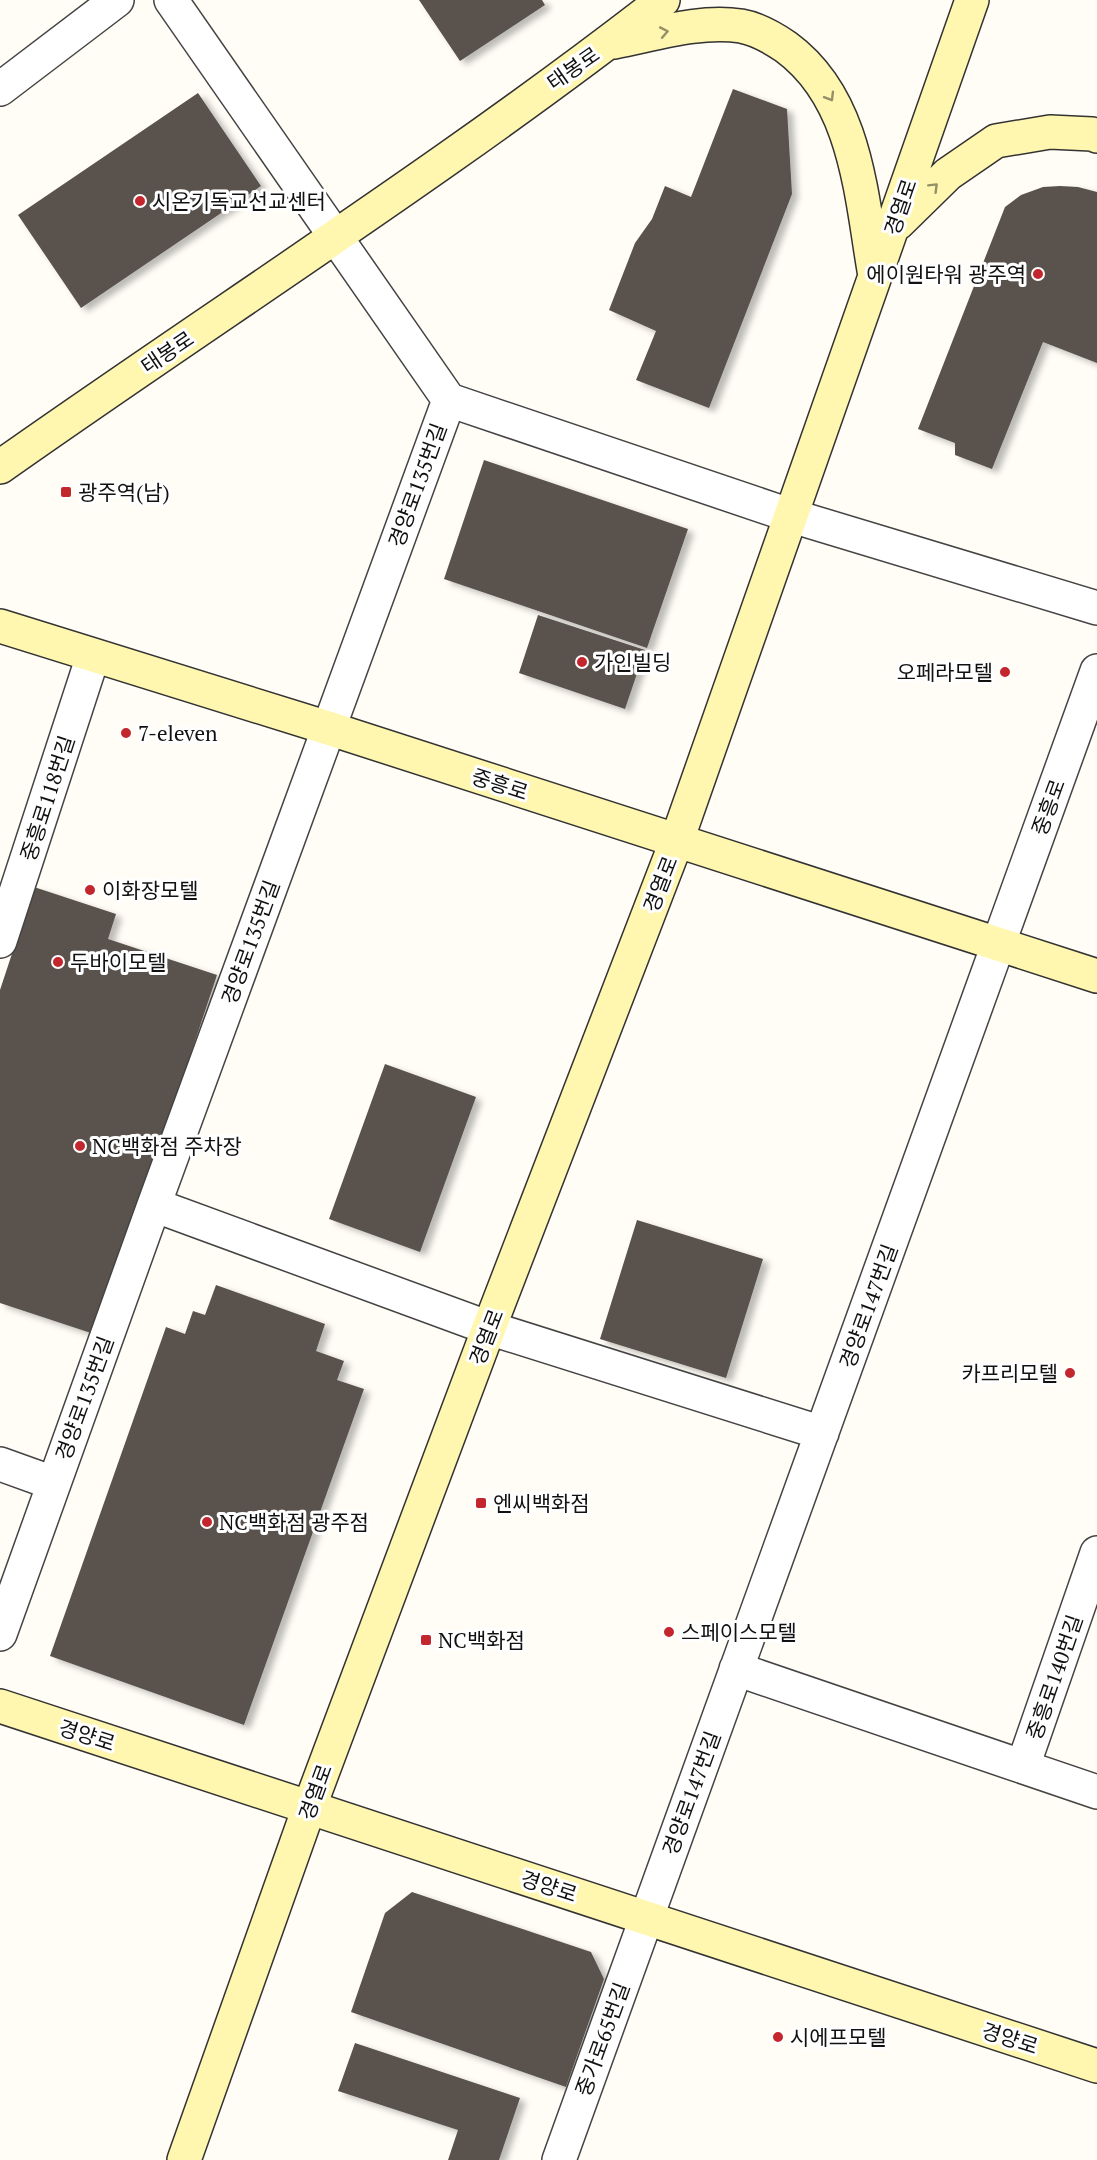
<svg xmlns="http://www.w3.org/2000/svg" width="1097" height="2160" viewBox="0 0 1097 2160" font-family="'PT Serif','Noto Sans KR',serif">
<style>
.building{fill:#5a524d;filter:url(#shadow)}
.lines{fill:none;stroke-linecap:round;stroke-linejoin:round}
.street-casing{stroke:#444;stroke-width:36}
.secondary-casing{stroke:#333;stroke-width:36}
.street{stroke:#fff;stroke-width:33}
.secondary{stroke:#fff6b0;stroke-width:33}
.oneway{stroke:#948f68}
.poi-dot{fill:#c4262e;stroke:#fff;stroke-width:2}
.labels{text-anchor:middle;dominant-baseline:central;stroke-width:6;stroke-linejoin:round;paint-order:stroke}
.street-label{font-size:21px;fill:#111;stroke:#fff}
.poi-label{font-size:21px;fill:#111;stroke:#fff;text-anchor:start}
</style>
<defs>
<filter id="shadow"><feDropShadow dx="6" dy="4" stdDeviation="3" flood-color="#0004"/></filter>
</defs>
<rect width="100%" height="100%" fill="#fffdf5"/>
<!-- building -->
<path class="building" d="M 419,0 L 542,0 L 545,5 L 460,61 Z
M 733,89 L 787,109 L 792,194 L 709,408 L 636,380 L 656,331 L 609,310 L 635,243 L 652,219 L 665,186 L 691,197 Z
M 198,93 L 261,186 L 81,308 L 18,215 Z
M 1060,186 L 1078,187 L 1097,192 L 1097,363 L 1043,342 L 992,469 L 955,455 L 955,443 L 918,429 L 1005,207 L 1021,195 L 1043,187 Z
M 484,460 L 688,529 L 647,648 L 444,579 Z
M 538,615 L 645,650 L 625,709 L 519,673 Z
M 34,887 L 116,914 L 108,939 L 217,975 L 97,1335 L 0,1303 L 0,990 Z
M 385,1064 L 476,1097 L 420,1252 L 329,1219 Z
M 637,1220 L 763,1259 L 726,1378 L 600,1339 Z
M 216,1285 L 325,1324 L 316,1351 L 344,1361 L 337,1380 L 364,1389 L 244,1725 L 50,1656 L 166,1327 L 185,1334 L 193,1311 L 205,1315 Z
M 412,1892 L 591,1952 L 604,1979 L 566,2087 L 351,2012 L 385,1913 Z
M 355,2043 L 520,2098 L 499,2160 L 448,2160 L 458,2130 L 338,2091 Z"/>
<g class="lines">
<defs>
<path id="street" d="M 171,0 L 449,400
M 0,89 L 117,0
M 449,400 L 792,516 L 1097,608
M 0,941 L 93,656
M 154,1205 L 489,1328 L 822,1433
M 0,1464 L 53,1483
M 0,1634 L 154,1205 L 449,400
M 736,1669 L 1097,1792
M 1023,1766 L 1097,1553
M 559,2160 L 1097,671"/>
<path id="secondary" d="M 614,42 C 656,34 699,20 741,26 C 758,29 773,38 786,47 C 857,99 861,196 875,276
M 898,223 L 948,174 L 996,141 L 1050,132 L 1092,134 L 1097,136
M 0,467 C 221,311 450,166 663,0
M 0,626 L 328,728 L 1097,976
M 0,1706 L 1097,2066
M 184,2160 L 309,1808 L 489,1328 L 677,840 L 972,0"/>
</defs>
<!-- street casing -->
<use href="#street" class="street-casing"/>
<!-- secondary casing -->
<use href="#secondary" class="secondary-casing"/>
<!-- street -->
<use href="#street" class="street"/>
<!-- secondary -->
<use href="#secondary" class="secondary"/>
</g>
<!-- one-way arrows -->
<defs><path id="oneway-chevron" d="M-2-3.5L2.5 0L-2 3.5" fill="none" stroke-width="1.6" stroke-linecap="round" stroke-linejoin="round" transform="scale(1.5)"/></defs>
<g class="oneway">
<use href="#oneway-chevron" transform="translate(664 32) rotate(-11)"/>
<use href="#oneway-chevron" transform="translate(830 97) rotate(59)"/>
<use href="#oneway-chevron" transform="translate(934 187) rotate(-45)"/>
</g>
<!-- markers -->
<g class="poi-dot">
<circle cx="140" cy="201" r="6"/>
<circle cx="1038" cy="274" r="6"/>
<rect x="60" y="486" width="12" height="12" rx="3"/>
<circle cx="582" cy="662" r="6"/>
<circle cx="1005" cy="672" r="6"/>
<circle cx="126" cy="733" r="6"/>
<circle cx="90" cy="890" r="6"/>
<circle cx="58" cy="962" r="6"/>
<circle cx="80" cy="1146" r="6"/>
<circle cx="1070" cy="1373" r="6"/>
<rect x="475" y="1497" width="12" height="12" rx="3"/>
<circle cx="207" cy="1522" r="6"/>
<circle cx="669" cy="1632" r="6"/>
<rect x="420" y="1634" width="12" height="12" rx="3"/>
<circle cx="778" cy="2037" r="6"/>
</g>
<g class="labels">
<!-- street labels -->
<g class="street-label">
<text transform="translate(573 68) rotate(-35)">태봉로</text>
<text transform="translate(900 207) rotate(-71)">경열로</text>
<text transform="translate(167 352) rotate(-34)">태봉로</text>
<text transform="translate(417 485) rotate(-70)">경양로135번길</text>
<text transform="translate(500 784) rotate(18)">중흥로</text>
<text transform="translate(47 798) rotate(-72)">중흥로118번길</text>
<text transform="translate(1048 807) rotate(-70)">중흥로</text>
<text transform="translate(660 884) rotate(-69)">경열로</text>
<text transform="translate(250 942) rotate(-70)">경양로135번길</text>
<text transform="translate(868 1306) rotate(-70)">경양로147번길</text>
<text transform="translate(486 1337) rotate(-69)">경열로</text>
<text transform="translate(84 1398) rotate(-70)">경양로135번길</text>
<text transform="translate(1054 1677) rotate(-71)">중흥로140번길</text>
<text transform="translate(87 1735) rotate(18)">경양로</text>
<text transform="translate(315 1792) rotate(-70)">경열로</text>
<text transform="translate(691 1793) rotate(-70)">경양로147번길</text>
<text transform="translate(549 1886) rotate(18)">경양로</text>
<text transform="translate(1010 2038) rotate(18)">경양로</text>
<text transform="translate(602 2039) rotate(-70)">중가로65번길</text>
</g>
<!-- poi labels -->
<g class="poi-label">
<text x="152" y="201">시온기독교선교센터</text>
<text x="1026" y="274" text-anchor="end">에이원타워 광주역</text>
<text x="78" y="492">광주역(남)</text>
<text x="594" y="662">가인빌딩</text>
<text x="993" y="672" text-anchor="end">오페라모텔</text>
<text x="138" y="733">7-eleven</text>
<text x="102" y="890">이화장모텔</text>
<text x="70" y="962">두바이모텔</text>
<text x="92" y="1146">NC백화점 주차장</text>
<text x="1058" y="1373" text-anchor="end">카프리모텔</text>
<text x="493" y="1503">엔씨백화점</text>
<text x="219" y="1522">NC백화점 광주점</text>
<text x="681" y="1632">스페이스모텔</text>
<text x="438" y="1640">NC백화점</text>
<text x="790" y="2037">시에프모텔</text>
</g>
</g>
</svg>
